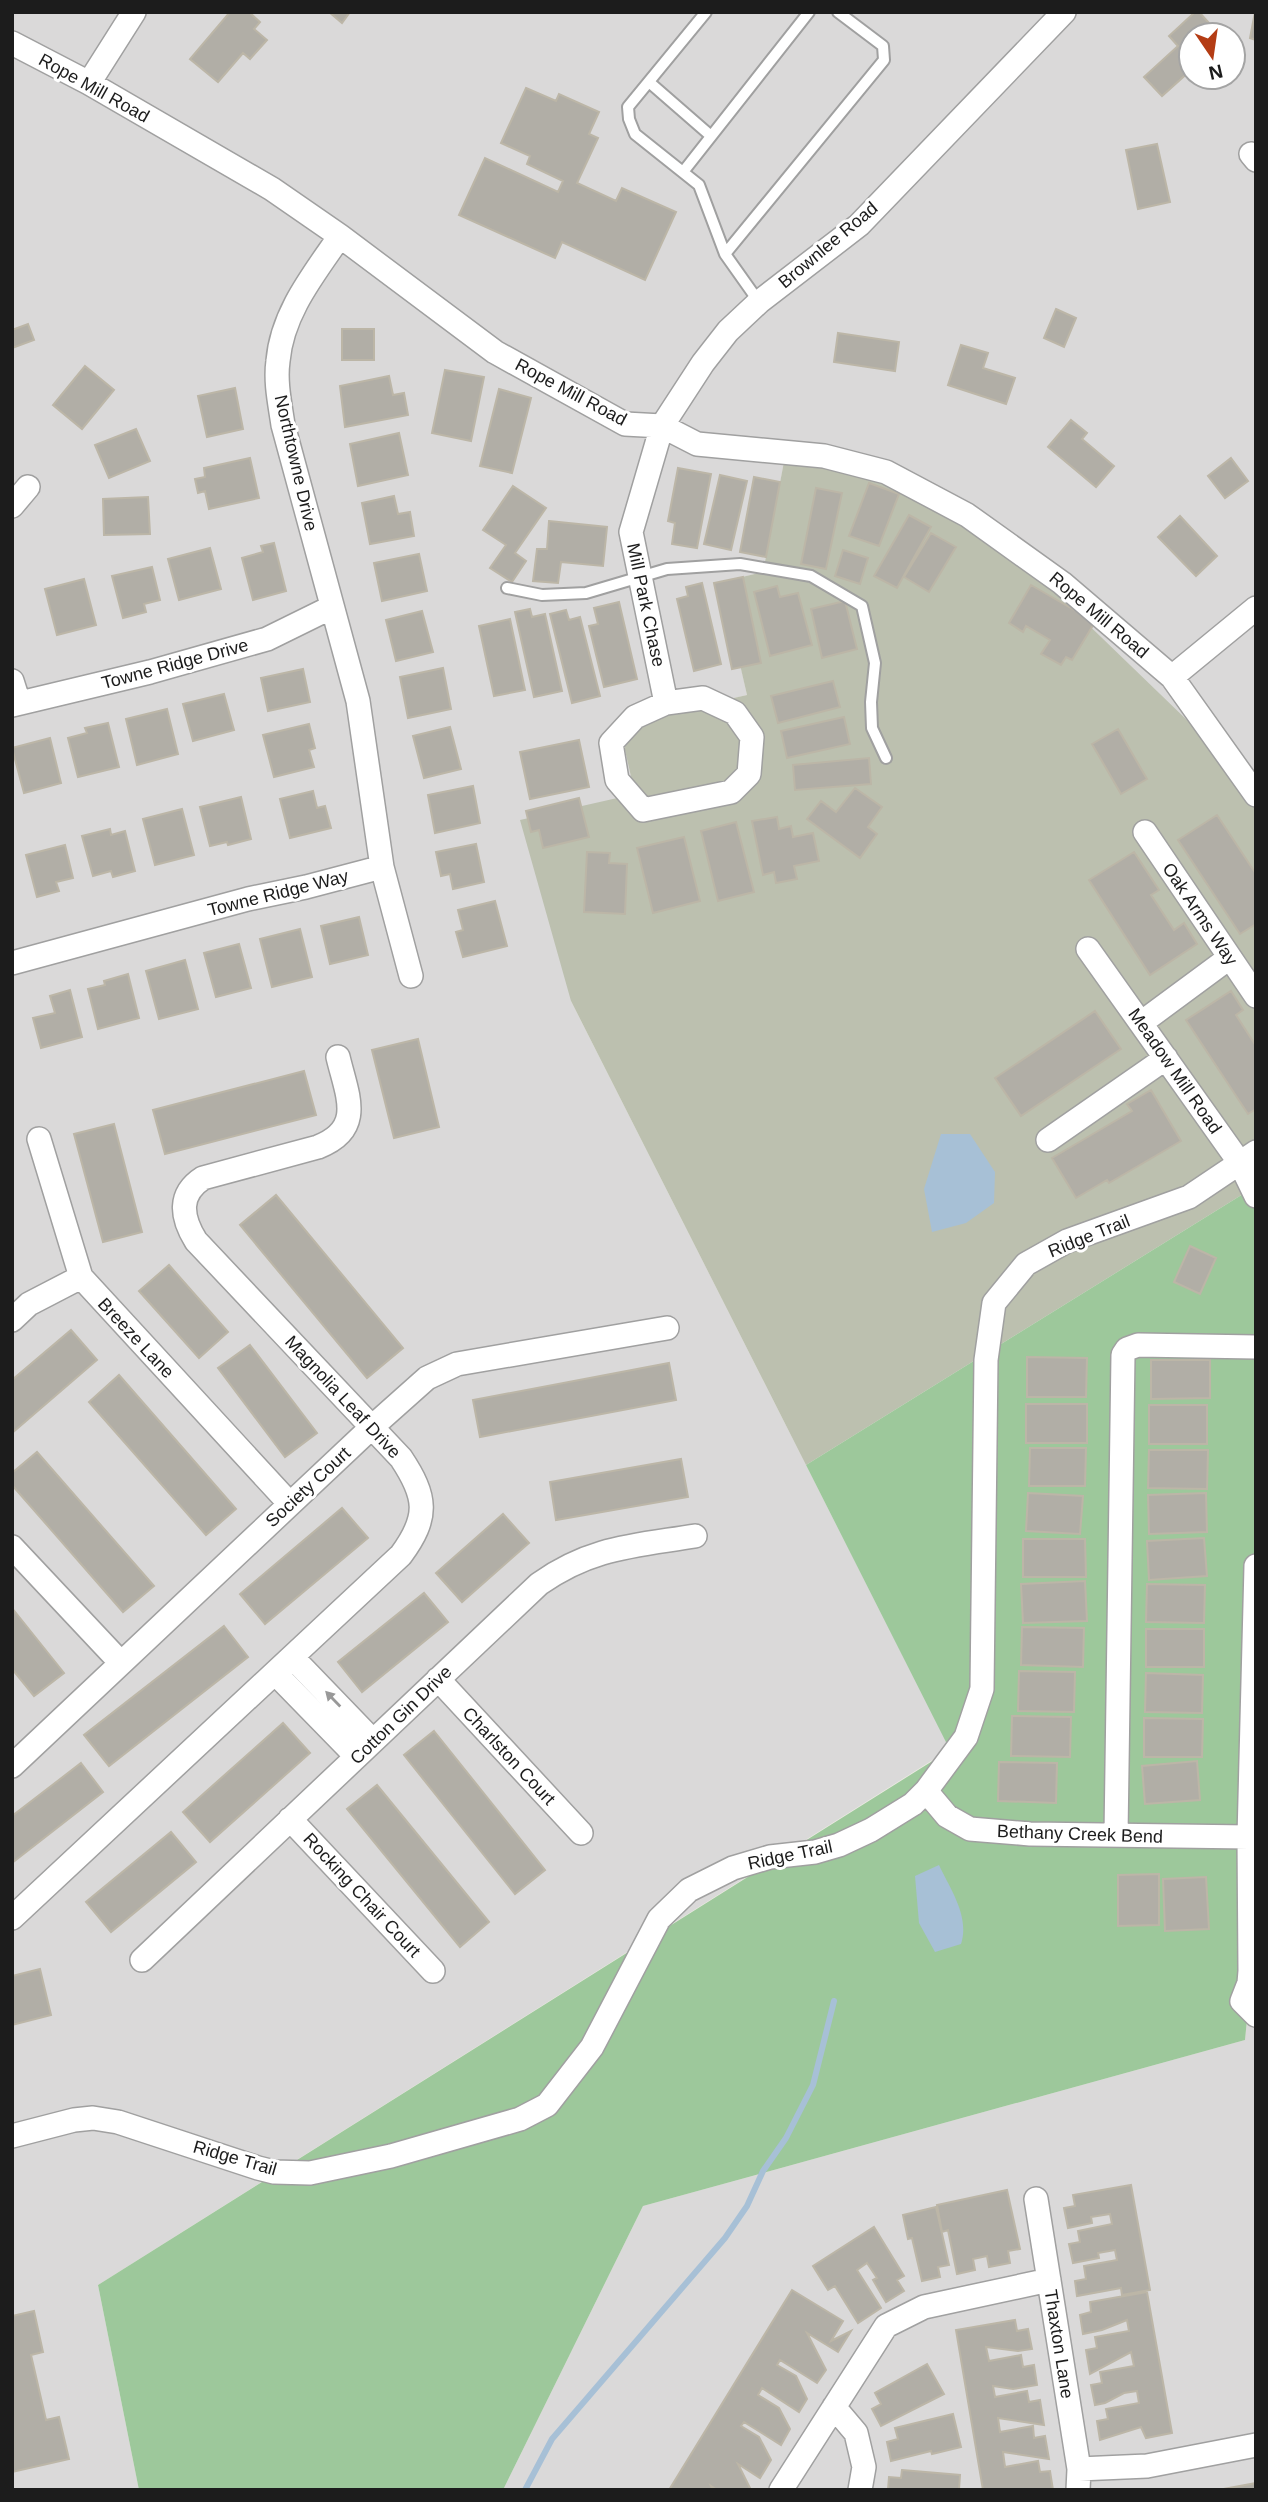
<svg xmlns="http://www.w3.org/2000/svg" width="1268" height="2502" viewBox="0 0 1268 2502" font-family="Helvetica,sans-serif">
<style>
.residential{fill:#dad9d9;fill-rule:evenodd}
.construction{fill:#bcc0af}
.forest{fill:#9dc89b}
.water{fill:#a7c0d6}
.lines{fill:none;stroke-linecap:round;stroke-linejoin:round}
.stream{stroke:#a7c0d6;stroke-width:6}
.building{fill:#b1aea6;stroke:#bcb6a7;stroke-width:2}
.lane-casing{stroke:#a0a0a0;stroke-width:14}
.street-casing{stroke:#a0a0a0;stroke-width:26}
.lane{stroke:#fff;stroke-width:10}
.street{stroke:#fff;stroke-width:23}
.oneway{fill:#999}
.labels{text-anchor:middle;dominant-baseline:central;stroke-width:6;stroke-linejoin:round;paint-order:stroke}
.street-label{font-size:18px;fill:#1c1c1c;stroke:#fff}
</style>
<rect width="100%" height="100%" fill="#ecebe3"/>
<!-- residential -->
<path class="residential" d="M 12,12 L 1256,12 L 1256,791 L 787,447 L 763,572 L 722,582 L 747,695 L 620,725 L 635,794 L 571,1001 L 950,1749 L 98,2285 L 139,2490 L 12,2490 ZM 1191,35 L 1233,35 L 1233,77 L 1191,77 Z
M 1256,1928 L 1256,2490 L 503,2490 L 643,2206 L 1245,2040 Z"/>
<!-- construction -->
<path class="construction" d="M 787,446 L 863,456 L 1042,580 L 1248,779 L 1256,791 L 1256,1186 L 806,1465 L 571,1001 L 520,820 L 635,794 L 619,724 L 747,695 L 721,582 L 763,572 Z"/>
<!-- forest -->
<path class="forest" d="M 1256,1186 L 1256,1928 L 1245,2040 L 643,2206 L 503,2490 L 139,2490 L 98,2285 L 950,1750 L 806,1465 Z"/>
<!-- water -->
<path class="water" d="M 941,1134 L 970,1134 L 995,1172 L 994,1203 L 966,1223 L 932,1232 L 924,1189 Z
M 939,1865 C 950,1889 970,1916 961,1944 L 935,1952 L 919,1923 L 915,1876 Z"/>
<g class="lines">
<!-- stream -->
<path class="stream" d="M 525,2490 L 552,2439 L 725,2238 L 747,2206 L 763,2171 L 786,2138 L 813,2085 L 834,2001"/>
</g>
<!-- building -->
<path class="building" d="M 230,12 L 249,12 L 260,22 L 254,29 L 267,40 L 250,59 L 243,53 L 218,82 L 190,59 Z
M 329,12 L 350,12 L 342,23 Z
M 1195,12 L 1199,12 L 1220,35 L 1191,35 L 1191,70 L 1162,96 L 1144,77 L 1178,46 L 1169,36 Z
M 1255,12 L 1256,12 L 1256,40 L 1250,38 Z
M 526,88 L 556,101 L 559,94 L 599,112 L 589,134 L 598,138 L 577,183 L 616,201 L 622,188 L 676,212 L 645,280 L 562,242 L 555,258 L 459,215 L 485,158 L 558,192 L 563,181 L 527,164 L 530,156 L 501,143 Z
M 1157,144 L 1170,202 L 1138,209 L 1126,150 Z
M 1056,309 L 1076,318 L 1064,347 L 1044,338 Z
M 28,324 L 34,340 L 12,348 L 12,330 Z
M 342,329 L 374,329 L 374,360 L 342,360 Z
M 838,333 L 899,342 L 895,371 L 834,362 Z
M 961,345 L 988,353 L 983,368 L 1015,378 L 1006,404 L 948,385 Z
M 85,366 L 114,390 L 82,429 L 53,405 Z
M 445,370 L 484,377 L 471,441 L 432,433 Z
M 389,376 L 393,395 L 404,393 L 408,415 L 345,427 L 340,386 Z
M 235,388 L 243,429 L 207,437 L 198,396 Z
M 499,389 L 531,398 L 512,473 L 480,466 Z
M 1071,420 L 1087,433 L 1082,439 L 1114,466 L 1096,487 L 1048,447 Z
M 136,429 L 150,461 L 109,478 L 95,445 Z
M 399,433 L 408,475 L 358,486 L 350,444 Z
M 250,458 L 259,498 L 209,509 L 205,491 L 198,493 L 195,479 L 205,477 L 204,468 Z
M 1231,458 L 1248,481 L 1225,498 L 1208,476 Z
M 678,468 L 711,474 L 697,548 L 672,544 L 675,523 L 668,521 Z
M 720,475 L 747,481 L 731,550 L 704,544 Z
M 754,477 L 780,482 L 766,557 L 740,552 Z
M 869,483 L 899,494 L 879,546 L 849,536 Z
M 513,486 L 546,508 L 515,553 L 526,561 L 512,582 L 490,568 L 506,545 L 483,530 Z
M 816,488 L 842,493 L 826,569 L 801,564 Z
M 394,496 L 398,514 L 410,512 L 414,536 L 370,544 L 362,503 Z
M 148,497 L 150,534 L 104,535 L 103,499 Z
M 909,515 L 931,527 L 897,588 L 874,576 Z
M 1180,516 L 1217,556 L 1196,576 L 1158,537 Z
M 549,521 L 607,527 L 603,566 L 561,562 L 558,583 L 533,581 L 537,549 L 547,549 Z
M 931,533 L 956,547 L 929,592 L 904,577 Z
M 274,543 L 286,591 L 253,600 L 242,558 L 263,552 L 261,546 Z
M 210,548 L 221,589 L 179,600 L 168,559 Z
M 843,550 L 868,558 L 860,584 L 835,576 Z
M 419,554 L 427,591 L 382,601 L 374,563 Z
M 152,567 L 160,600 L 144,604 L 146,612 L 123,618 L 112,576 Z
M 743,577 L 761,663 L 732,669 L 714,583 Z
M 84,579 L 96,625 L 57,635 L 45,589 Z
M 702,583 L 721,664 L 694,671 L 677,599 L 688,596 L 686,587 Z
M 1031,585 L 1095,622 L 1072,660 L 1066,657 L 1061,665 L 1041,654 L 1050,640 L 1026,626 L 1023,632 L 1009,623 Z
M 777,586 L 780,597 L 798,593 L 812,645 L 770,656 L 754,592 Z
M 845,601 L 857,649 L 822,658 L 811,609 Z
M 619,602 L 637,679 L 604,687 L 589,626 L 598,624 L 594,608 Z
M 530,609 L 532,617 L 545,614 L 562,691 L 534,697 L 515,612 Z
M 566,610 L 569,620 L 580,617 L 600,696 L 572,703 L 550,614 Z
M 422,611 L 433,652 L 396,661 L 386,620 Z
M 510,619 L 525,690 L 494,696 L 479,626 Z
M 443,668 L 451,709 L 408,718 L 400,677 Z
M 303,669 L 310,702 L 268,711 L 261,678 Z
M 833,681 L 840,707 L 778,723 L 771,696 Z
M 224,694 L 234,730 L 193,741 L 183,704 Z
M 167,709 L 178,754 L 137,765 L 126,719 Z
M 844,717 L 850,744 L 787,758 L 781,731 Z
M 108,723 L 119,767 L 78,777 L 68,738 L 87,733 L 85,728 Z
M 309,724 L 315,748 L 309,750 L 314,767 L 274,777 L 263,735 Z
M 450,727 L 461,769 L 424,778 L 413,736 Z
M 1118,729 L 1147,779 L 1121,794 L 1092,744 Z
M 50,738 L 61,783 L 24,793 L 12,748 Z
M 579,740 L 589,787 L 530,799 L 520,752 Z
M 869,758 L 871,784 L 795,790 L 793,765 Z
M 473,786 L 480,823 L 435,833 L 428,795 Z
M 855,788 L 882,807 L 868,827 L 877,834 L 860,858 L 807,819 L 821,801 L 836,812 Z
M 313,791 L 317,808 L 325,806 L 331,828 L 290,838 L 280,799 Z
M 241,797 L 251,839 L 228,845 L 227,842 L 210,846 L 200,807 Z
M 579,798 L 589,837 L 543,848 L 539,830 L 531,832 L 526,811 Z
M 182,809 L 194,855 L 155,865 L 143,819 Z
M 1217,815 L 1256,874 L 1256,924 L 1240,934 L 1178,840 Z
M 777,817 L 779,829 L 791,826 L 793,837 L 813,833 L 819,861 L 794,866 L 797,879 L 776,883 L 774,872 L 763,875 L 752,821 Z
M 736,822 L 754,892 L 718,901 L 701,831 Z
M 110,829 L 111,835 L 125,831 L 135,871 L 113,877 L 111,871 L 93,876 L 82,836 Z
M 684,837 L 700,901 L 653,913 L 637,848 Z
M 476,844 L 484,882 L 453,889 L 450,874 L 441,876 L 436,852 Z
M 65,845 L 73,878 L 56,882 L 59,891 L 37,897 L 26,855 Z
M 587,852 L 610,853 L 609,863 L 627,864 L 625,914 L 584,912 Z
M 1134,852 L 1159,890 L 1151,895 L 1174,930 L 1184,923 L 1197,944 L 1150,975 L 1089,880 Z
M 495,901 L 507,946 L 463,957 L 456,932 L 463,930 L 458,910 Z
M 359,917 L 368,955 L 330,964 L 321,926 Z
M 300,929 L 312,977 L 272,987 L 260,939 Z
M 239,944 L 251,988 L 216,997 L 204,953 Z
M 185,960 L 198,1009 L 159,1019 L 146,971 Z
M 128,974 L 139,1018 L 98,1029 L 88,989 L 105,985 L 104,981 Z
M 70,990 L 82,1037 L 41,1048 L 33,1018 L 55,1013 L 50,996 Z
M 1231,991 L 1243,1010 L 1236,1015 L 1256,1046 L 1256,1109 L 1248,1114 L 1186,1020 Z
M 1095,1011 L 1121,1049 L 1021,1116 L 995,1078 Z
M 418,1039 L 439,1127 L 394,1138 L 372,1050 Z
M 304,1071 L 316,1115 L 165,1154 L 153,1110 Z
M 1151,1090 L 1181,1141 L 1109,1183 L 1107,1180 L 1076,1198 L 1052,1158 L 1132,1111 L 1127,1104 Z
M 114,1124 L 142,1232 L 103,1242 L 74,1134 Z
M 276,1195 L 403,1348 L 367,1378 L 240,1225 Z
M 1190,1246 L 1216,1258 L 1200,1294 L 1174,1282 Z
M 169,1265 L 228,1332 L 199,1358 L 139,1291 Z
M 71,1330 L 97,1360 L 12,1433 L 12,1380 Z
M 250,1345 L 317,1433 L 285,1457 L 218,1368 Z
M 1027,1357 L 1087,1358 L 1086,1397 L 1027,1397 Z
M 1151,1360 L 1210,1360 L 1210,1398 L 1151,1399 Z
M 669,1363 L 676,1400 L 480,1437 L 473,1400 Z
M 119,1375 L 236,1509 L 206,1535 L 89,1402 Z
M 1026,1404 L 1087,1404 L 1087,1443 L 1026,1443 Z
M 1149,1405 L 1207,1405 L 1207,1444 L 1149,1444 Z
M 1030,1448 L 1086,1448 L 1085,1486 L 1029,1486 Z
M 1149,1450 L 1208,1450 L 1207,1489 L 1148,1488 Z
M 37,1452 L 154,1586 L 123,1612 L 12,1485 L 12,1473 Z
M 681,1459 L 688,1497 L 556,1520 L 550,1482 Z
M 1028,1493 L 1083,1496 L 1080,1534 L 1026,1531 Z
M 1206,1493 L 1207,1532 L 1149,1534 L 1148,1495 Z
M 342,1508 L 368,1538 L 265,1624 L 240,1594 Z
M 503,1514 L 529,1543 L 462,1602 L 436,1573 Z
M 1204,1538 L 1207,1576 L 1149,1580 L 1147,1541 Z
M 1023,1539 L 1085,1539 L 1086,1577 L 1023,1577 Z
M 1085,1581 L 1087,1621 L 1023,1623 L 1021,1584 Z
M 1147,1584 L 1205,1585 L 1204,1623 L 1146,1622 Z
M 424,1593 L 448,1622 L 362,1692 L 338,1662 Z
M 12,1608 L 64,1673 L 34,1696 L 12,1669 Z
M 224,1626 L 248,1657 L 109,1766 L 84,1735 Z
M 1022,1627 L 1084,1628 L 1083,1667 L 1021,1665 Z
M 1146,1629 L 1204,1629 L 1204,1667 L 1146,1667 Z
M 1019,1671 L 1075,1672 L 1074,1712 L 1018,1711 Z
M 1146,1673 L 1203,1675 L 1202,1713 L 1145,1712 Z
M 1012,1716 L 1071,1717 L 1070,1757 L 1011,1756 Z
M 1144,1718 L 1203,1719 L 1202,1757 L 1144,1757 Z
M 283,1723 L 310,1753 L 210,1842 L 183,1812 Z
M 434,1731 L 545,1870 L 515,1894 L 404,1755 Z
M 1197,1761 L 1200,1800 L 1145,1804 L 1142,1766 Z
M 999,1762 L 1057,1763 L 1056,1803 L 998,1801 Z
M 81,1763 L 103,1792 L 12,1863 L 12,1816 Z
M 377,1785 L 489,1922 L 460,1947 L 347,1809 Z
M 171,1832 L 196,1862 L 111,1932 L 86,1902 Z
M 1159,1874 L 1159,1925 L 1118,1926 L 1118,1875 Z
M 1206,1877 L 1209,1929 L 1165,1931 L 1163,1879 Z
M 40,1969 L 51,2015 L 12,2025 L 12,1976 Z
M 1131,2185 L 1150,2290 L 1122,2295 L 1121,2288 L 1077,2296 L 1075,2281 L 1086,2279 L 1084,2266 L 1117,2260 L 1115,2250 L 1098,2253 L 1099,2258 L 1073,2263 L 1069,2244 L 1080,2242 L 1078,2231 L 1112,2224 L 1110,2214 L 1091,2217 L 1092,2223 L 1068,2228 L 1064,2208 L 1075,2206 L 1073,2195 Z
M 1007,2190 L 1020,2249 L 1008,2251 L 1010,2263 L 989,2267 L 987,2256 L 973,2259 L 975,2270 L 957,2274 L 948,2230 L 942,2232 L 937,2205 Z
M 936,2207 L 949,2265 L 938,2267 L 940,2277 L 922,2281 L 912,2238 L 908,2239 L 903,2215 Z
M 874,2227 L 904,2276 L 897,2280 L 904,2291 L 886,2302 L 873,2280 L 877,2278 L 867,2263 L 857,2270 L 881,2308 L 858,2323 L 835,2286 L 828,2290 L 813,2266 Z
M 792,2290 L 843,2321 L 831,2341 L 851,2331 L 838,2352 L 807,2333 L 826,2370 L 817,2383 L 780,2360 L 777,2365 L 796,2376 L 807,2399 L 799,2412 L 762,2388 L 758,2395 L 779,2408 L 790,2429 L 781,2445 L 744,2422 L 741,2426 L 759,2437 L 771,2460 L 760,2478 L 738,2464 L 751,2490 L 717,2490 L 711,2486 L 713,2490 L 669,2490 Z
M 1147,2292 L 1172,2433 L 1146,2438 L 1141,2427 L 1100,2440 L 1097,2421 L 1108,2419 L 1106,2409 L 1139,2403 L 1137,2391 L 1124,2393 L 1105,2403 L 1095,2405 L 1091,2385 L 1102,2383 L 1100,2372 L 1134,2366 L 1131,2352 L 1090,2374 L 1086,2350 L 1097,2348 L 1095,2337 L 1129,2331 L 1127,2320 L 1102,2330 L 1083,2334 L 1080,2315 L 1091,2312 L 1090,2302 Z
M 34,2311 L 43,2352 L 31,2355 L 46,2420 L 59,2417 L 69,2459 L 12,2472 L 12,2316 Z
M 1015,2320 L 1017,2331 L 1028,2329 L 1032,2349 L 1018,2351 L 986,2347 L 989,2361 L 1021,2355 L 1023,2367 L 1034,2365 L 1037,2385 L 1013,2389 L 993,2386 L 995,2397 L 1027,2391 L 1029,2402 L 1040,2400 L 1044,2425 L 998,2418 L 1000,2432 L 1033,2426 L 1034,2438 L 1045,2436 L 1049,2459 L 1003,2452 L 1005,2467 L 1038,2461 L 1040,2472 L 1050,2471 L 1053,2490 L 983,2490 L 956,2330 Z
M 927,2364 L 944,2394 L 881,2426 L 872,2409 L 881,2404 L 875,2393 Z
M 953,2414 L 961,2447 L 932,2454 L 931,2451 L 891,2461 L 887,2442 L 898,2439 L 895,2428 Z
M 902,2470 L 960,2475 L 959,2490 L 888,2490 L 889,2477 L 901,2478 Z
M 1256,2483 L 1256,2490 L 1223,2490 L 1223,2489 Z"/>
<g class="lines">
<defs>
<path id="lane" d="M 706,12 L 628,107 L 629,119 L 635,134 L 699,185 L 725,254 L 759,302
M 649,82 L 711,136
M 683,172 L 809,12
M 725,254 L 884,60 L 883,46 L 838,12
M 507,588 L 542,595 L 586,593 L 667,569 L 740,564 L 811,576 L 862,606 L 875,663 L 871,702 L 872,728 L 886,758"/>
<path id="street" d="M 12,43 L 89,83 L 272,189 L 340,236 L 495,352 L 625,424 L 662,426 L 697,444 L 824,456 L 886,472 L 967,515 L 1062,583 L 1172,677 L 1256,795
M 89,83 L 134,12
M 1251,154 L 1256,160
M 12,506 L 28,487
M 1172,677 L 1256,608
M 12,681 L 19,703
M 666,703 L 703,698 L 735,713 L 752,737 L 749,774 L 731,792 L 643,810 L 617,780 L 611,743 L 635,717 L 666,703 L 631,532 L 662,426 L 703,363 L 728,331 L 759,302 L 859,225 L 1064,12
M 12,705 L 150,672 L 267,639 L 332,607
M 1145,832 L 1256,996
M 382,867 L 411,976
M 1088,949 L 1240,1163 L 1256,1196
M 12,963 L 248,899 L 306,887 L 382,867 L 358,701 L 283,425 C 280,404 275,382 278,361 C 282,313 314,274 340,236
M 1141,1023 L 1229,958
M 39,1139 L 81,1277 L 290,1504
M 1048,1140 L 1166,1058
M 12,1320 L 29,1304 L 81,1277
M 12,1547 L 121,1663
M 1256,1566 L 1249,1837 L 1250,1971 L 1249,1983 L 1242,2001 L 1256,2015
M 292,1657 L 373,1741
M 275,1673 L 356,1756
M 438,1679 L 581,1833
M 12,1766 L 372,1427 L 427,1378 L 457,1364 L 667,1328
M 926,1791 L 947,1816 L 970,1829 L 1030,1834 L 1249,1837
M 290,1819 L 433,1971
M 1116,1835 L 1123,1355 L 1127,1349 L 1138,1345 L 1256,1347
M 12,1918 L 401,1555 C 429,1517 427,1497 401,1458 L 196,1241 C 181,1217 178,1194 203,1178 L 318,1147 C 365,1129 347,1095 338,1057
M 142,1960 L 539,1584 C 591,1547 634,1546 695,1536
M 12,2136 L 74,2120 L 93,2118 L 118,2122 L 258,2168 L 274,2172 L 310,2173 L 391,2156 L 520,2119 L 547,2105 L 592,2047 L 659,1919 L 689,1890 L 733,1868 L 770,1857 L 815,1852 L 839,1845 L 871,1830 L 913,1804 L 926,1791 L 966,1737 L 982,1689 L 986,1360 L 994,1303 L 1026,1264 L 1067,1241 L 1189,1197 L 1256,1152
M 1036,2199 L 1079,2469 L 1078,2490
M 834,2407 L 856,2433 L 864,2467 L 860,2490
M 1079,2469 L 1147,2466 L 1256,2445
M 781,2490 L 886,2326 L 924,2307 L 1049,2280"/>
</defs>
<!-- lane casing -->
<use href="#lane" class="lane-casing"/>
<!-- street casing -->
<use href="#street" class="street-casing"/>
<!-- lane -->
<use href="#lane" class="lane"/>
<!-- street -->
<use href="#street" class="street"/>
</g>
<!-- one-way arrows -->
<defs><path id="oneway-solid" d="M-6-.8H1V-3.2L6.5 0L1 3.2V.8H-6Z" transform="scale(1.75)"/></defs>
<use class="oneway" href="#oneway-solid" transform="translate(333 1699) rotate(-134)"/>
<g class="labels">
<!-- street labels -->
<g class="street-label">
<text transform="translate(94 88) rotate(29)">Rope Mill Road</text>
<text transform="translate(828 245) rotate(-40)">Brownlee Road</text>
<text transform="translate(571 392) rotate(28)">Rope Mill Road</text>
<text transform="translate(296 463) rotate(77)">Northtowne Drive</text>
<text transform="translate(646 605) rotate(78)">Mill Park Chase</text>
<text transform="translate(1099 615) rotate(40)">Rope Mill Road</text>
<text transform="translate(175 664) rotate(-15)">Towne Ridge Drive</text>
<text transform="translate(278 893) rotate(-14)">Towne Ridge Way</text>
<text transform="translate(1200 914) rotate(56)">Oak Arms Way</text>
<text transform="translate(1175 1071) rotate(55)">Meadow Mill Road</text>
<text transform="translate(1089 1236) rotate(-22)">Ridge Trail</text>
<text transform="translate(136 1338) rotate(47)">Breeze Lane</text>
<text transform="translate(343 1397) rotate(47)">Magnolia Leaf Drive</text>
<text transform="translate(308 1487) rotate(-43)">Society Court</text>
<text transform="translate(401 1715) rotate(-44)">Cotton Gin Drive</text>
<text transform="translate(509 1756) rotate(47)">Charlston Court</text>
<text transform="translate(1080 1834) rotate(2)">Bethany Creek Bend</text>
<text transform="translate(790 1855) rotate(-12)">Ridge Trail</text>
<text transform="translate(362 1895) rotate(47)">Rocking Chair Court</text>
<text transform="translate(235 2158) rotate(16)">Ridge Trail</text>
<text transform="translate(1059 2344) rotate(81)">Thaxton Lane</text>
</g>
</g>
<!-- border -->
<rect width="1268" height="2502" fill="none" stroke="#1c1c1c" stroke-width="28"/>
<!-- north arrow -->
<g transform="translate(1212 56) rotate(167)"><circle r="33" fill="#ffffff" stroke="#a4a4a4" stroke-width="2"/>
<path d="M0-5L12 26L0 18L-12 26Z" fill="#b43c14"/>
<text y="-10" font-size="19" font-weight="bold" text-anchor="middle" fill="#1c1c1c">N</text>
</g>
</svg>
